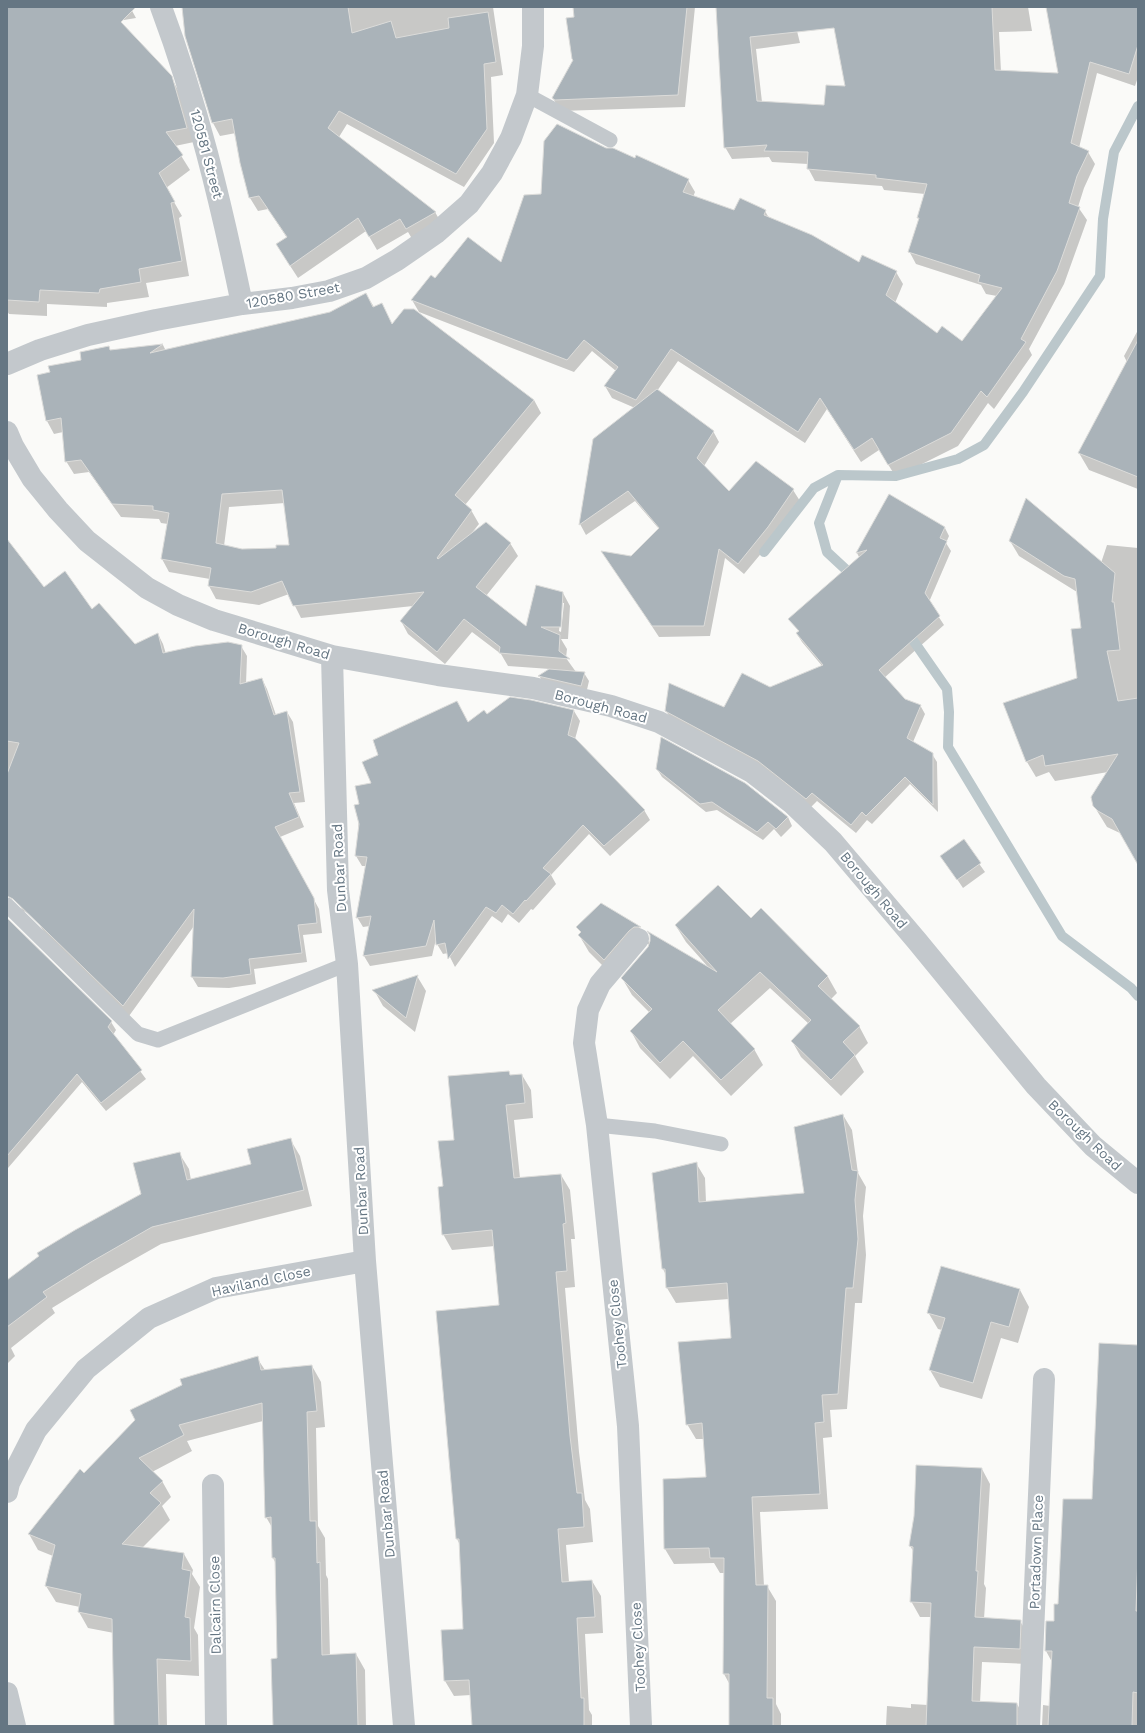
<svg xmlns="http://www.w3.org/2000/svg" width="1145" height="1733" viewBox="0 0 1145 1733" font-family="'Work Sans',sans-serif">
<style>
.shadow{fill:#0003;fill-rule:evenodd}
.lines{fill:none;stroke-linecap:round;stroke-linejoin:round}
.stream{stroke:#bbc7cb;stroke-width:10}
.building{fill:#aab3b9;stroke:#dcdcda;fill-rule:evenodd}
.service{stroke:#c3c8cc;stroke-width:15}
.minor{stroke:#c3c8cc;stroke-width:22}
.labels{text-anchor:middle;dominant-baseline:central;stroke-width:4;stroke-linejoin:round;paint-order:stroke}
.street-label{font-size:14px;fill:#657683;stroke:#fff}
</style>
<rect width="100%" height="100%" fill="#fafaf8"/>
<!-- shadow -->
<path class="shadow" d="M 7,7 L 130,7 L 136,18 L 118,21 L 171,77 L 179,92 L 194,142 L 175,146 L 190,170 L 166,188 L 182,216 L 179,218 L 189,276 L 146,283 L 149,297 L 107,303 L 107,307 L 47,304 L 47,316 L 9,314 L 7,311 Z
M 182,7 L 493,7 L 503,75 L 491,77 L 494,143 L 464,187 L 347,124 L 339,137 L 435,212 L 443,226 L 414,242 L 408,232 L 377,250 L 366,231 L 298,278 L 285,258 L 287,238 L 268,209 L 258,211 L 250,198 L 236,133 L 220,136 L 213,123 Z
M 574,7 L 695,7 L 685,107 L 560,111 L 553,98 L 574,61 L 576,17 Z
M 717,7 L 791,7 L 800,43 L 756,49 L 762,102 L 825,106 L 854,95 L 836,7 L 1028,7 L 1032,31 L 999,32 L 1001,72 L 1059,74 L 1047,7 L 1055,7 L 1138,37 L 1138,77 L 1135,86 L 1097,73 L 1079,148 L 1088,152 L 1095,164 L 1084,188 L 1078,207 L 1087,220 L 1064,284 L 1029,349 L 1032,355 L 994,409 L 988,403 L 958,446 L 896,477 L 879,450 L 861,462 L 827,409 L 805,443 L 678,361 L 657,391 L 713,431 L 719,442 L 704,466 L 729,492 L 756,463 L 793,490 L 800,501 L 774,538 L 744,574 L 725,558 L 710,636 L 659,637 L 603,552 L 632,557 L 659,529 L 635,501 L 586,535 L 580,524 L 594,440 L 635,408 L 612,398 L 605,386 L 616,371 L 592,351 L 574,372 L 419,312 L 412,300 L 435,280 L 501,264 L 542,195 L 605,149 L 688,180 L 695,192 L 693,197 L 735,211 L 765,211 L 769,218 L 860,264 L 896,272 L 903,284 L 895,303 L 937,334 L 962,342 L 997,296 L 986,294 L 981,285 L 916,264 L 909,251 L 919,220 L 918,218 L 925,194 L 884,190 L 882,186 L 815,181 L 808,168 L 808,164 L 772,162 L 769,157 L 732,159 L 725,147 Z
M 366,294 L 374,307 L 392,325 L 534,400 L 541,413 L 465,505 L 471,510 L 479,524 L 471,534 L 510,543 L 518,556 L 486,596 L 527,627 L 563,593 L 570,606 L 568,639 L 561,639 L 567,649 L 566,658 L 576,672 L 584,673 L 589,681 L 586,694 L 544,685 L 540,677 L 550,669 L 508,666 L 501,654 L 472,632 L 445,664 L 408,634 L 401,621 L 413,606 L 301,618 L 289,594 L 259,605 L 216,599 L 209,586 L 210,579 L 169,572 L 162,559 L 168,524 L 161,523 L 159,519 L 121,517 L 89,472 L 74,474 L 66,461 L 63,432 L 54,434 L 47,421 L 51,373 L 82,360 L 109,347 L 110,351 L 163,345 L 166,351 L 331,313 ZM 285,503 L 290,546 L 277,549 L 242,550 L 224,546 L 229,507 ZM 562,603 L 564,603 L 561,632 L 559,631 Z
M 1138,330 L 1138,489 L 1089,470 L 1079,453 L 1127,362 L 1124,356 Z
M 890,495 L 945,528 L 949,536 L 946,543 L 951,551 L 929,602 L 944,625 L 884,678 L 905,700 L 920,705 L 925,714 L 913,742 L 932,754 L 937,762 L 938,812 L 910,784 L 872,824 L 867,820 L 856,833 L 817,801 L 811,807 L 671,719 L 666,711 L 724,708 L 823,667 L 802,642 L 797,634 L 799,632 L 790,619 L 859,557 L 857,553 Z
M 1010,541 L 1101,563 L 1107,545 L 1138,548 L 1138,863 L 1122,834 L 1107,827 L 1094,806 L 1108,772 L 1055,781 L 1049,772 L 1036,777 L 1027,762 L 1004,704 L 1078,678 L 1082,629 L 1077,592 L 1019,556 Z
M 7,549 L 44,588 L 92,610 L 134,645 L 158,634 L 163,644 L 166,654 L 241,646 L 247,656 L 246,684 L 262,679 L 267,689 L 276,715 L 287,712 L 293,722 L 305,802 L 294,803 L 304,827 L 280,837 L 319,909 L 322,933 L 303,935 L 307,962 L 254,969 L 256,984 L 229,988 L 198,987 L 192,977 L 194,926 L 129,1016 L 44,932 L 38,922 L 42,919 L 23,911 L 17,901 L 7,892 Z
M 531,701 L 574,711 L 580,721 L 575,739 L 644,810 L 650,820 L 610,856 L 589,834 L 551,875 L 556,884 L 533,910 L 531,909 L 519,923 L 508,914 L 502,923 L 492,916 L 455,967 L 448,953 L 443,954 L 437,944 L 436,939 L 432,956 L 370,966 L 364,956 L 370,926 L 363,927 L 357,917 L 366,866 L 362,866 L 356,856 L 360,804 L 372,783 L 468,723 Z
M 657,769 L 745,783 L 788,817 L 792,826 L 781,837 L 774,829 L 763,840 L 717,810 L 706,812 L 662,777 Z
M 963,841 L 985,872 L 963,888 L 947,864 Z
M 601,905 L 640,928 L 650,944 L 644,944 L 614,977 L 589,952 L 579,935 L 581,933 L 578,928 Z
M 761,909 L 828,977 L 837,993 L 831,999 L 859,1026 L 868,1043 L 855,1056 L 864,1072 L 841,1096 L 801,1057 L 792,1041 L 809,1024 L 770,988 L 730,1024 L 754,1049 L 763,1065 L 731,1096 L 693,1056 L 670,1079 L 640,1048 L 631,1031 L 650,1013 L 632,995 L 622,978 L 709,968 L 686,942 L 676,926 L 751,919 Z
M 7,958 L 111,1022 L 116,1030 L 113,1035 L 146,1079 L 106,1111 L 82,1082 L 8,1168 Z
M 417,976 L 426,991 L 415,1032 L 383,1006 L 374,990 Z
M 522,1075 L 531,1090 L 533,1118 L 514,1120 L 520,1178 L 561,1175 L 570,1190 L 575,1239 L 571,1239 L 575,1287 L 565,1288 L 579,1452 L 585,1500 L 590,1509 L 593,1542 L 566,1545 L 569,1582 L 592,1581 L 601,1596 L 603,1633 L 585,1634 L 589,1710 L 592,1715 L 592,1726 L 473,1726 L 471,1695 L 454,1696 L 445,1681 L 464,1630 L 460,1545 L 457,1539 L 500,1306 L 495,1246 L 452,1250 L 443,1234 L 445,1187 L 455,1141 L 510,1076 Z
M 843,1115 L 852,1130 L 858,1173 L 866,1187 L 863,1216 L 866,1255 L 862,1303 L 855,1303 L 847,1409 L 830,1410 L 832,1437 L 823,1438 L 828,1509 L 760,1512 L 764,1586 L 767,1586 L 776,1601 L 776,1704 L 781,1714 L 781,1726 L 730,1726 L 730,1685 L 724,1674 L 724,1573 L 720,1573 L 714,1563 L 674,1564 L 665,1549 L 664,1480 L 707,1478 L 704,1439 L 696,1439 L 687,1424 L 732,1339 L 729,1299 L 676,1303 L 667,1288 L 666,1275 L 663,1269 L 696,1163 L 705,1178 L 706,1202 L 805,1194 Z
M 290,1139 L 300,1156 L 312,1206 L 161,1244 L 101,1278 L 52,1308 L 55,1313 L 11,1348 L 15,1356 L 7,1364 L 7,1282 L 142,1194 L 179,1153 L 189,1169 L 191,1180 L 252,1164 Z
M 1020,1290 L 1029,1307 L 1018,1343 L 1001,1338 L 982,1399 L 940,1387 L 930,1370 L 942,1330 L 938,1329 L 928,1312 Z
M 1138,1346 L 1138,1726 L 1042,1726 L 1043,1705 L 1050,1706 L 1052,1662 L 1046,1651 L 1059,1605 L 1093,1500 Z
M 257,1358 L 265,1370 L 312,1366 L 321,1382 L 325,1427 L 316,1428 L 318,1526 L 325,1538 L 326,1575 L 328,1579 L 330,1656 L 356,1654 L 365,1670 L 366,1726 L 273,1726 L 278,1659 L 276,1564 L 273,1558 L 273,1529 L 266,1517 L 263,1421 L 187,1441 L 192,1451 L 152,1472 L 162,1481 L 171,1497 L 162,1506 L 170,1520 L 142,1548 L 184,1554 L 193,1570 L 192,1574 L 200,1587 L 194,1628 L 198,1635 L 199,1676 L 166,1674 L 167,1726 L 115,1726 L 114,1633 L 88,1628 L 79,1612 L 80,1607 L 56,1602 L 46,1586 L 53,1556 L 38,1550 L 29,1534 L 84,1474 Z
M 982,1469 L 990,1484 L 984,1584 L 986,1588 L 984,1619 L 1020,1621 L 1029,1636 L 1028,1664 L 982,1662 L 980,1703 L 1017,1704 L 1026,1720 L 1025,1726 L 886,1726 L 887,1706 L 911,1708 L 911,1704 L 928,1705 L 932,1617 L 920,1617 L 911,1601 L 914,1552 L 910,1546 Z"/>
<g class="lines">
<!-- stream -->
<path class="stream" d="M 764,552 L 814,488 L 838,475
M 855,578 L 827,552 L 819,523 L 838,475 L 896,476 L 958,459 L 984,445 L 1023,392 L 1100,276 L 1103,219 L 1114,152 L 1138,106
M 906,630 L 947,689 L 949,712 L 948,747 L 1062,936 L 1131,988 L 1138,996"/>
</g>
<!-- building -->
<path class="building" d="M 7,7 L 136,7 L 121,22 L 172,76 L 187,128 L 166,132 L 183,155 L 159,173 L 175,202 L 171,203 L 182,261 L 139,269 L 141,282 L 100,289 L 99,293 L 40,290 L 39,302 L 7,300 Z
M 182,7 L 348,7 L 352,33 L 391,21 L 396,38 L 449,28 L 448,18 L 488,12 L 496,62 L 484,64 L 487,129 L 456,174 L 339,111 L 328,128 L 436,212 L 406,229 L 400,219 L 369,237 L 358,218 L 290,266 L 276,244 L 287,237 L 259,196 L 249,198 L 240,163 L 232,119 L 212,123 L 185,36 Z
M 573,7 L 687,7 L 678,95 L 555,100 L 552,98 L 573,60 L 572,59 L 566,18 L 574,17 Z
M 716,7 L 992,7 L 995,70 L 1058,73 L 1046,7 L 1138,7 L 1138,45 L 1129,74 L 1090,62 L 1071,143 L 1089,151 L 1077,176 L 1069,203 L 1080,207 L 1057,271 L 1021,339 L 1026,342 L 987,397 L 981,391 L 951,433 L 888,465 L 872,438 L 854,450 L 820,398 L 798,432 L 671,349 L 636,400 L 604,386 L 618,367 L 584,340 L 567,360 L 411,300 L 431,275 L 435,278 L 468,237 L 501,262 L 524,195 L 541,194 L 544,141 L 557,124 L 606,148 L 613,148 L 635,158 L 636,155 L 689,179 L 683,192 L 734,210 L 740,198 L 766,210 L 764,215 L 812,235 L 859,262 L 862,255 L 897,271 L 886,295 L 937,333 L 942,326 L 962,341 L 1002,288 L 978,282 L 980,275 L 908,252 L 919,218 L 917,218 L 927,184 L 876,178 L 876,175 L 807,169 L 808,152 L 764,151 L 767,145 L 724,148 ZM 834,28 L 845,86 L 826,85 L 824,105 L 757,101 L 750,37 Z
M 366,293 L 373,307 L 382,303 L 392,324 L 404,309 L 414,309 L 534,400 L 455,495 L 472,510 L 437,558 L 438,559 L 486,522 L 511,543 L 476,587 L 526,626 L 536,585 L 563,592 L 561,627 L 541,627 L 560,635 L 559,651 L 570,659 L 499,653 L 500,647 L 464,619 L 437,652 L 400,621 L 424,592 L 293,606 L 282,581 L 251,592 L 208,586 L 211,568 L 161,559 L 169,513 L 153,510 L 153,506 L 112,504 L 81,460 L 65,462 L 61,418 L 46,421 L 37,375 L 50,372 L 48,366 L 81,360 L 80,352 L 109,346 L 110,350 L 163,344 L 150,353 L 330,312 ZM 282,490 L 289,545 L 276,545 L 276,548 L 242,549 L 216,543 L 222,494 Z
M 1138,340 L 1138,477 L 1078,453 Z
M 657,389 L 714,431 L 697,458 L 729,491 L 756,461 L 794,489 L 768,527 L 738,564 L 719,549 L 704,626 L 652,626 L 601,551 L 631,556 L 659,528 L 628,491 L 579,525 L 593,439 Z
M 889,494 L 945,527 L 940,538 L 947,541 L 925,593 L 940,616 L 879,670 L 905,699 L 921,705 L 907,738 L 933,753 L 933,805 L 905,777 L 866,816 L 862,812 L 851,825 L 812,793 L 806,799 L 758,761 L 665,711 L 669,683 L 724,707 L 742,673 L 770,687 L 823,665 L 796,633 L 799,631 L 788,619 L 867,550 L 856,553 Z
M 1026,498 L 1115,573 L 1112,602 L 1114,602 L 1120,650 L 1107,651 L 1118,701 L 1138,698 L 1138,865 L 1112,819 L 1098,811 L 1093,806 L 1091,797 L 1118,754 L 1045,766 L 1043,755 L 1026,762 L 1003,703 L 1077,678 L 1071,629 L 1081,628 L 1075,579 L 1064,576 L 1009,541 Z
M 7,539 L 44,587 L 65,571 L 92,609 L 99,603 L 135,644 L 158,633 L 163,653 L 195,646 L 228,642 L 242,645 L 240,684 L 262,678 L 274,715 L 287,711 L 300,792 L 289,793 L 299,817 L 275,827 L 314,898 L 317,923 L 298,925 L 302,953 L 249,959 L 251,974 L 223,978 L 191,977 L 194,909 L 123,1006 L 13,899 L 7,896 L 7,774 L 19,743 L 7,741 Z
M 549,669 L 585,672 L 581,686 L 538,676 Z
M 510,697 L 531,700 L 574,710 L 568,735 L 575,738 L 645,810 L 604,846 L 583,825 L 543,868 L 551,874 L 526,901 L 525,900 L 513,914 L 502,905 L 496,913 L 486,907 L 448,959 L 445,943 L 436,945 L 434,920 L 426,946 L 363,956 L 371,916 L 356,918 L 367,857 L 355,856 L 359,824 L 354,805 L 359,804 L 355,786 L 371,783 L 362,762 L 378,755 L 373,740 L 457,701 L 468,722 L 484,710 L 487,714 Z
M 661,737 L 745,783 L 788,817 L 776,829 L 768,822 L 757,832 L 712,802 L 700,804 L 656,769 Z
M 964,839 L 981,863 L 957,880 L 940,856 Z
M 718,885 L 751,918 L 761,908 L 828,976 L 818,986 L 860,1026 L 843,1042 L 855,1055 L 831,1080 L 791,1041 L 811,1020 L 760,972 L 718,1010 L 755,1049 L 721,1080 L 683,1041 L 660,1063 L 630,1031 L 652,1009 L 621,978 L 648,947 L 650,941 L 650,935 L 647,931 L 717,972 L 675,925 Z
M 601,903 L 641,927 L 634,927 L 629,931 L 604,960 L 578,935 L 581,932 L 576,927 Z
M 7,918 L 112,1021 L 108,1027 L 142,1070 L 101,1103 L 77,1074 L 7,1156 Z
M 418,975 L 406,1018 L 372,990 Z
M 509,1071 L 510,1075 L 522,1074 L 525,1103 L 506,1105 L 514,1178 L 561,1174 L 566,1223 L 563,1224 L 567,1271 L 556,1272 L 570,1436 L 577,1493 L 582,1493 L 584,1527 L 558,1529 L 562,1582 L 592,1580 L 595,1617 L 577,1618 L 581,1698 L 584,1698 L 584,1726 L 472,1726 L 469,1680 L 444,1681 L 441,1630 L 463,1629 L 459,1539 L 456,1539 L 436,1311 L 499,1305 L 492,1230 L 442,1235 L 438,1187 L 443,1186 L 438,1141 L 454,1140 L 448,1076 Z
M 843,1114 L 852,1170 L 858,1171 L 855,1200 L 858,1239 L 853,1288 L 846,1288 L 838,1394 L 822,1395 L 824,1422 L 815,1423 L 820,1494 L 752,1497 L 756,1585 L 768,1585 L 767,1698 L 773,1698 L 773,1726 L 729,1726 L 729,1674 L 723,1674 L 724,1558 L 710,1558 L 709,1548 L 664,1549 L 663,1479 L 706,1477 L 702,1423 L 686,1425 L 678,1342 L 731,1338 L 727,1283 L 666,1288 L 665,1269 L 662,1269 L 652,1173 L 697,1162 L 699,1202 L 804,1193 L 794,1127 Z
M 291,1138 L 304,1190 L 152,1227 L 91,1262 L 43,1292 L 47,1297 L 7,1327 L 7,1280 L 39,1256 L 37,1253 L 75,1230 L 141,1194 L 133,1163 L 180,1152 L 187,1180 L 251,1164 L 247,1149 Z
M 941,1266 L 1020,1289 L 1009,1327 L 991,1322 L 973,1383 L 929,1370 L 945,1318 L 927,1313 Z
M 1099,1343 L 1138,1345 L 1138,1554 L 1136,1611 L 1138,1611 L 1138,1693 L 1133,1692 L 1132,1726 L 1048,1726 L 1052,1651 L 1045,1651 L 1046,1621 L 1054,1621 L 1054,1604 L 1058,1604 L 1063,1499 L 1092,1499 Z
M 258,1356 L 261,1370 L 312,1365 L 317,1411 L 307,1412 L 310,1521 L 316,1521 L 317,1563 L 320,1562 L 322,1655 L 356,1653 L 358,1726 L 273,1726 L 271,1659 L 277,1658 L 275,1558 L 272,1558 L 271,1517 L 265,1518 L 262,1403 L 179,1425 L 184,1435 L 139,1458 L 163,1481 L 150,1493 L 161,1503 L 122,1544 L 184,1553 L 182,1569 L 191,1571 L 185,1617 L 190,1618 L 191,1661 L 157,1659 L 159,1726 L 114,1726 L 112,1619 L 78,1612 L 81,1594 L 45,1586 L 55,1545 L 28,1534 L 80,1469 L 84,1473 L 135,1420 L 130,1410 L 182,1385 L 180,1379 Z
M 916,1465 L 982,1468 L 976,1571 L 978,1571 L 975,1617 L 1021,1620 L 1020,1649 L 974,1647 L 972,1701 L 1017,1703 L 1017,1726 L 926,1726 L 931,1603 L 910,1602 L 913,1547 L 909,1546 L 914,1516 Z"/>
<g class="lines">
<!-- service -->
<path class="service" d="M 527,95 L 610,140
M 7,905 L 138,1034 L 158,1040 L 347,964
M 597,1125 L 655,1131 L 721,1144"/>
<!-- minor -->
<path class="minor" d="M 161,7 C 197,103 221,203 242,304
M 7,364 L 40,350 L 88,335 L 156,320 L 242,304 L 292,298 L 329,291 L 366,278 L 397,260 L 436,233 L 469,204 L 492,173 L 511,138 L 527,95 L 533,46 L 533,7
M 7,432 L 13,446 L 32,478 L 58,510 L 87,541 L 147,588 L 178,605 L 214,620 L 332,656 L 438,675 L 533,688 L 611,706 L 659,722 L 752,772 L 792,803 L 833,842 L 917,941 L 1036,1086 L 1093,1146 L 1138,1183
M 332,656 L 338,890 L 347,964 L 365,1261 L 404,1726
M 638,939 L 600,984 L 588,1010 L 584,1043 L 597,1125 L 628,1426 L 641,1726
M 213,1485 L 216,1726
M 7,1492 L 9,1483 L 36,1430 L 86,1369 L 149,1318 L 216,1288 L 365,1261
M 7,1693 L 15,1726
M 1029,1726 L 1044,1379"/>
</g>
<g class="labels">
<!-- street labels -->
<g class="street-label">
<text transform="translate(207 154) rotate(75)">120581 Street</text>
<text transform="translate(293 295) rotate(-10)">120580 Street</text>
<text transform="translate(284 641) rotate(17)">Borough Road</text>
<text transform="translate(601 706) rotate(15)">Borough Road</text>
<text transform="translate(339 868) rotate(-93)">Dunbar Road</text>
<text transform="translate(874 890) rotate(50)">Borough Road</text>
<text transform="translate(1085 1135) rotate(44)">Borough Road</text>
<text transform="translate(361 1191) rotate(-93)">Dunbar Road</text>
<text transform="translate(261 1281) rotate(-12)">Haviland Close</text>
<text transform="translate(617 1324) rotate(-96)">Toohey Close</text>
<text transform="translate(386 1514) rotate(-95)">Dunbar Road</text>
<text transform="translate(1036 1552) rotate(-88)">Portadown Place</text>
<text transform="translate(215 1605) rotate(-91)">Dalcairn Close</text>
<text transform="translate(638 1647) rotate(-93)">Toohey Close</text>
</g>
</g>
<!-- border -->
<rect width="1145" height="1733" fill="none" stroke="#657683" stroke-width="16"/>
</svg>
